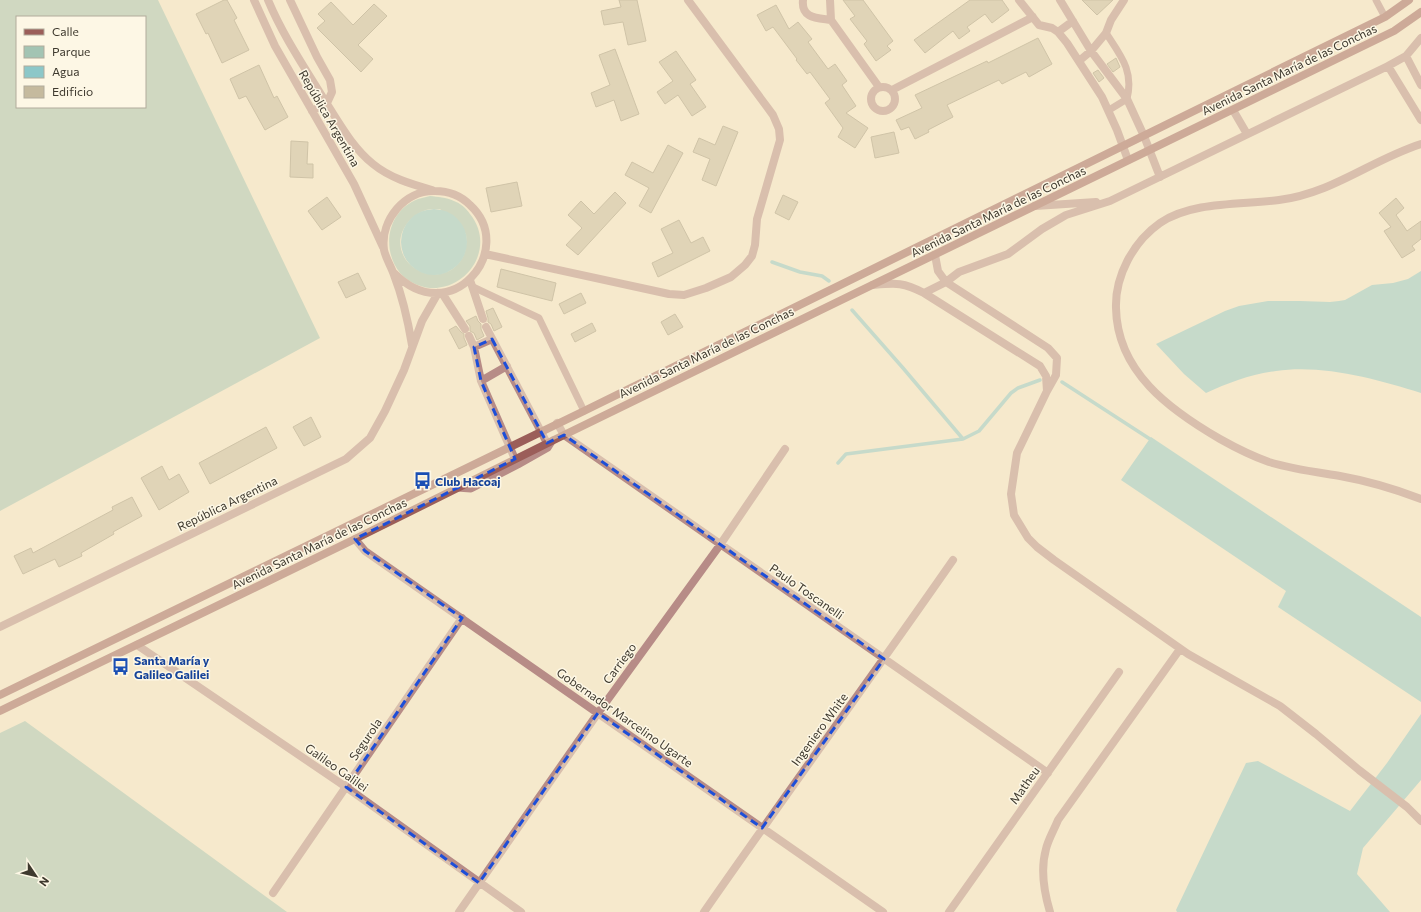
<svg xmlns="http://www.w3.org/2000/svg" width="1421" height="912" viewBox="0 0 1421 912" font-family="Commissioner,sans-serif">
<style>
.green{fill:#a3c4b3;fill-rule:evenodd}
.water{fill:#8cc7c8}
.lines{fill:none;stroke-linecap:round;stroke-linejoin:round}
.stream{stroke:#8cc7c8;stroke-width:3.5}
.building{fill:#c5ba9e;stroke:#a1967b}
.lane{stroke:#b78c87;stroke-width:7}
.street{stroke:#b78c87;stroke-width:8}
.secondary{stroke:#9b5e59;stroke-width:8}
.marked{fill:none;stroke:#1d4ed8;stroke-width:3;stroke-dasharray:8 5;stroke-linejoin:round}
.labels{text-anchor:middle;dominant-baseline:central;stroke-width:3;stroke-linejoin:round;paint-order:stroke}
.street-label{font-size:12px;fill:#3e392e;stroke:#fdf7e5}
.transit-label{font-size:12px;font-weight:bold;fill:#164399;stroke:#fdf7e5;text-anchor:start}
</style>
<rect width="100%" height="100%" fill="#f5e9cc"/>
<!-- green -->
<path class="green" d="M 0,0 L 158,0 L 320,338 L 0,511 ZM 17,17 L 145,17 L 145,107 L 17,107 Z
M 430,196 C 438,197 446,197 454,201 C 460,203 466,208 470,214 C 496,246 469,290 430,288 C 419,287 407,281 400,273 C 381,249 387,211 418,199 C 422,198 426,197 430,196 ZM 430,209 L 440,209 L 466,234 C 467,246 466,256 457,265 C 443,280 418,276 406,260 C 391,238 408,214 430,209 Z
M 25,721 L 287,912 L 0,912 L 0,733 Z"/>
<!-- water -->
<path class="water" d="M401 242a33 33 0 1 1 66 0a33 33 0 1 1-66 0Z
M 1421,271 L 1421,393 C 1377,379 1322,364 1276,371 C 1251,374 1228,383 1206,393 L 1184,374 L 1156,344 L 1225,311 L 1239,306 L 1268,301 L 1300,301 L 1330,302 L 1339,301 L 1345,300 L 1372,285 L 1393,283 L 1408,279 Z
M 1151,437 L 1421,617 L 1421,702 L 1278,607 L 1286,591 L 1121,480 Z
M 1421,714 L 1421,780 L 1363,848 L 1357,874 L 1390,912 L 1177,912 L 1176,910 L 1246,763 L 1258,761 L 1350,811 L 1387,763 Z"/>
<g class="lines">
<!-- stream -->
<path class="stream" d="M 772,262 L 800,272 L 822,276 L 829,281
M 1062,382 L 1153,441
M 963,439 L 979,431 L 1011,393 L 1018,388 L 1040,380
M 838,463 L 846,454 L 963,439 L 903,368 L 852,310"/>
</g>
<!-- building -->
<path class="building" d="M 224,0 L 227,0 L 237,18 L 234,20 L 249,50 L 222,63 L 208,33 L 206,34 L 196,14 Z
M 619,0 L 637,0 L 646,41 L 628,45 L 623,22 L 604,25 L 601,11 L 621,7 Z
M 843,0 L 863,0 L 893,41 L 887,46 L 891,50 L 876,61 L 864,44 L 867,41 L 850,19 L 855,16 Z
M 970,0 L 1002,0 L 1009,10 L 992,23 L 985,14 L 967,27 L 970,31 L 959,39 L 953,31 L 925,53 L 914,40 Z
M 1082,0 L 1113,0 L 1097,15 Z
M 331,2 L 353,25 L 374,4 L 387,16 L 358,45 L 373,59 L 361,72 L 317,28 L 325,21 L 318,14 Z
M 776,5 L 789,29 L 798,22 L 812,39 L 808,42 L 828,69 L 835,64 L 847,81 L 842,85 L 856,106 L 846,113 L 868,128 L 855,148 L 838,137 L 843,128 L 825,103 L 830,99 L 810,72 L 807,74 L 796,60 L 797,59 L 773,27 L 766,31 L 757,15 Z
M 1038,38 L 1052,64 L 1029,77 L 1026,72 L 1002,84 L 999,80 L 947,105 L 953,117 L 928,130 L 929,132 L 915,139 L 909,127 L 901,130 L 896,120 L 922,108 L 915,95 L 987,61 L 988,63 Z
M 615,49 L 639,114 L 621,121 L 614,100 L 596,107 L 591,93 L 610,85 L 599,55 Z
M 676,51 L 696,80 L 690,84 L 706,107 L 692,116 L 678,95 L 665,104 L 657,92 L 673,81 L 659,62 Z
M 1116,58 L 1120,67 L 1113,72 L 1107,64 Z
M 259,65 L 274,98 L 277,96 L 288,117 L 265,130 L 246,96 L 239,99 L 230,79 Z
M 1098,70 L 1104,78 L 1099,82 L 1093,73 Z
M 723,126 L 738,132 L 716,186 L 702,180 L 710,159 L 693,152 L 699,138 L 715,145 Z
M 894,132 L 899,153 L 875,158 L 871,137 Z
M 291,141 L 308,142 L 307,164 L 313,164 L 313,178 L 290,177 Z
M 668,145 L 683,153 L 651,213 L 639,206 L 649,188 L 625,175 L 632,162 L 653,173 Z
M 517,182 L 522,206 L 491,212 L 486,188 Z
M 615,192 L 626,203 L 578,255 L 566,245 L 582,228 L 568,215 L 581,201 L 594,214 Z
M 783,195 L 798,202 L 789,220 L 775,213 Z
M 327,197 L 341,217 L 322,230 L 308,211 Z
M 1396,198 L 1404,208 L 1396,215 L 1407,231 L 1421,221 L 1421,239 L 1412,246 L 1415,250 L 1402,258 L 1384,231 L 1391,227 L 1379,213 Z
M 679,220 L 691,243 L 703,237 L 710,251 L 658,277 L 652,263 L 673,253 L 661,229 Z
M 501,269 L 556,283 L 552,301 L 497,287 Z
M 358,273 L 366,289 L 346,298 L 338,282 Z
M 581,293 L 586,303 L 564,314 L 559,304 Z
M 493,308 L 502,327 L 494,331 L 491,324 L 488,322 L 488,318 L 486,311 Z
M 675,314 L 683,327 L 668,335 L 661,322 Z
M 476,316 L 478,321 L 481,324 L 481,329 L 484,336 L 477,340 L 474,333 L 470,331 L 470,326 L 466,321 Z
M 592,323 L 596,331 L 575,342 L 571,334 Z
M 456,326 L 461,332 L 464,334 L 464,338 L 467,345 L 459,349 L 449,330 Z
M 311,417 L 321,437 L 304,446 L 293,427 Z
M 266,427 L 277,448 L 210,484 L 199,463 Z
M 162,466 L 169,480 L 179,474 L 189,492 L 159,510 L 141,478 Z
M 132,497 L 142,516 L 113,532 L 114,534 L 81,553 L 82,556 L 59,567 L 55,559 L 23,574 L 14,556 L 31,548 L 33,553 L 113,510 L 112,507 Z"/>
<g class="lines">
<!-- lane -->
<path class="lane" d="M 1376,0 L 1385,17
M 1106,33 C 1121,56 1134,71 1127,99 L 1109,110
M 473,287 L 539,318 L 584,411
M 457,488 L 471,489 L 518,465 L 548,448 L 553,440"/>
<!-- street -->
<path class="street" d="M 254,0 L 275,46 L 354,184 L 383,247
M 268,0 C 283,36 305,68 325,101 C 340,124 352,147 373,164 C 390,178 411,184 432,190
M 290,0 L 317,57 L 330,80 L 332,92 L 327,103 L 312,111
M 803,0 C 801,19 818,18 831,20
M 830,0 L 831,20 L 879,87
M 1019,0 L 1039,25 L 1052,28 L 1058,32 L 1067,43 L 1102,97 L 1117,130 L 1128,160
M 1060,0 L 1091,51 L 1127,99 L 1144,136 L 1160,177
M 1058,32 L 1073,21
M 1406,56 L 1421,85
M 1079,61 L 1091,51 L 1106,33 L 1111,20 L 1124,0
M 1388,66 L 1421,120
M871 99a12 12 0 1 1 24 0a12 12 0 1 1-24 0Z
M 892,90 L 1033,17
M 1233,110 L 1247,134
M 1421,144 C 1371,160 1333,193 1279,200 C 1242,205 1192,201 1160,223 C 1133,242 1115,276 1116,308 C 1117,372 1170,410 1220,439 C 1236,448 1252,456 1269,462 C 1292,469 1316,472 1340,476 C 1368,481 1395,489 1421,499
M 1035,206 L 1096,202
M 485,254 L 669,294 L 684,295 L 706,288 L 731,277 L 745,265 L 752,256 L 755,245 L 757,219 L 780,140 L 779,129 L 773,115 L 688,0
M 394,273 C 451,331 518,249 470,205 C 461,196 448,191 435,191 C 405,190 380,220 384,250 C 386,259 391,266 394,275 C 403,298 408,321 412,345
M 470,280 L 483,319
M 873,285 C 896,283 903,282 924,293 L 1040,366 L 1046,376 L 1047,391 L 1056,375 L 1057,358 L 1048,348 L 946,282 L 938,271 L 935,255
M 442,293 L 465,329
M 924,293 L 946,282 L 959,272 L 1008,254 L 1042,229 L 1066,215 L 1110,201 L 1388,66 L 1406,56 L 1421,38
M 486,327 L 547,443
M 469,336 L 474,347 L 481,381 L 515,459
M 474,347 L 492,339
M 481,381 L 507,366
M 1047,391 L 1017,453 L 1011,494 L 1014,515 L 1028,538 L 1037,547 L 1054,560 L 1188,654 L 1280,706 L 1316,734 L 1359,770 L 1407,807 L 1421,821
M 557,423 L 564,435 L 1048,773
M 355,539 L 365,551 L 883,912
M 0,627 L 346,459 L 370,438 L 385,411 L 404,370 L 422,321 L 438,293
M 137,645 L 346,787 L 521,912
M 273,893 L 462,618
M 459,912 L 598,713 L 720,545 L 785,449
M 704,912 C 786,794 871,678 953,560
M 949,912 L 1119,672
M 1050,912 C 1044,892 1040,870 1046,849 C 1048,840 1054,830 1058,820 L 1180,649"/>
<!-- secondary -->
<path class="secondary" d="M 0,695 L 584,411 L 1385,17 L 1409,0
M 0,711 L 355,539 L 564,435 L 1394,31 L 1421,12"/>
</g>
<!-- marked area -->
<path d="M0 0H1421V912H0ZM 492,339 L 547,443 L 564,435 L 884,659 L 762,828 L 598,713 L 479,883 L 346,787 L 462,618 L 365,551 L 355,539 L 515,459 L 481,381 L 474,347 Z" fill="#f5e9cc" fill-opacity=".55" fill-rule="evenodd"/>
<path class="marked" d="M 492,339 L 547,443 L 564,435 L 884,659 L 762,828 L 598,713 L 479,883 L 346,787 L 462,618 L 365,551 L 355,539 L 515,459 L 481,381 L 474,347 Z"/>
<!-- icons -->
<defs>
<symbol id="bus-bare" viewBox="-9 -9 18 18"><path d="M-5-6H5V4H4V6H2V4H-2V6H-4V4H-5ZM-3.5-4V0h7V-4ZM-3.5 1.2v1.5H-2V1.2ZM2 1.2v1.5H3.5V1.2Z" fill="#1a4fb4" stroke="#fdf7e5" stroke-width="2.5" paint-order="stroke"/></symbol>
</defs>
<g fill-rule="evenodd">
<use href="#bus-bare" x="410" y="468" width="25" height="25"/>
<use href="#bus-bare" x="108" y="654" width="25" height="25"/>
</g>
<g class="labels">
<!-- street labels -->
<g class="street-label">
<text transform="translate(1289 69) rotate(-26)">Avenida Santa María de las Conchas</text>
<text transform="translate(330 118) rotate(60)">República Argentina</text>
<text transform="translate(998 211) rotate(-26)">Avenida Santa María de las Conchas</text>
<text transform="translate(706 352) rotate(-26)">Avenida Santa María de las Conchas</text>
<text transform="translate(227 503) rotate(-26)">República Argentina</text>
<text transform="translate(319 543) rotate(-26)">Avenida Santa María de las Conchas</text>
<text transform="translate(807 591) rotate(35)">Paulo Toscanelli</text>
<text transform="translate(619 663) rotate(-54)">Carriego</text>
<text transform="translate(625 717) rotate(35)">Gobernador Marcelino Ugarte</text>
<text transform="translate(819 729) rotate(-54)">Ingeniero White</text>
<text transform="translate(365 739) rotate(-56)">Segurola</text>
<text transform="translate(337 767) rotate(35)">Galileo Galilei</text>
<text transform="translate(1024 785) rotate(-55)">Matheu</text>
</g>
<!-- transit labels -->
<g class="transit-label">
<text x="435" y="481">Club Hacoaj</text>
<text x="134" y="660">Santa María y<tspan x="134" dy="14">Galileo Galilei</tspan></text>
</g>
</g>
<!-- legend -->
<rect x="16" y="16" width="130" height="92" fill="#fdf7e5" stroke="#b1ab9c"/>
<rect x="24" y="29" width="20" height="6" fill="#9b5e59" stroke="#b1ab9c"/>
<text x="52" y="36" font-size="12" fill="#3e392e">Calle</text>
<rect x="24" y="46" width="20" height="12" fill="#a3c4b3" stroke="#b1ab9c"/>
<text x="52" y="56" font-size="12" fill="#3e392e">Parque</text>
<rect x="24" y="66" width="20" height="12" fill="#8cc7c8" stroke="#b1ab9c"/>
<text x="52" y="76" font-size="12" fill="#3e392e">Agua</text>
<rect x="24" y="86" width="20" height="12" fill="#c5ba9e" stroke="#b1ab9c"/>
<text x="52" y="96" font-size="12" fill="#3e392e">Edificio</text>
<!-- north arrow -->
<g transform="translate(36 876) rotate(125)" stroke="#fdf7e5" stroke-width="3" paint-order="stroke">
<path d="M0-3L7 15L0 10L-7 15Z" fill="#3e392e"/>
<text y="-6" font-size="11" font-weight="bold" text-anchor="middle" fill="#3e392e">N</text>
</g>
</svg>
